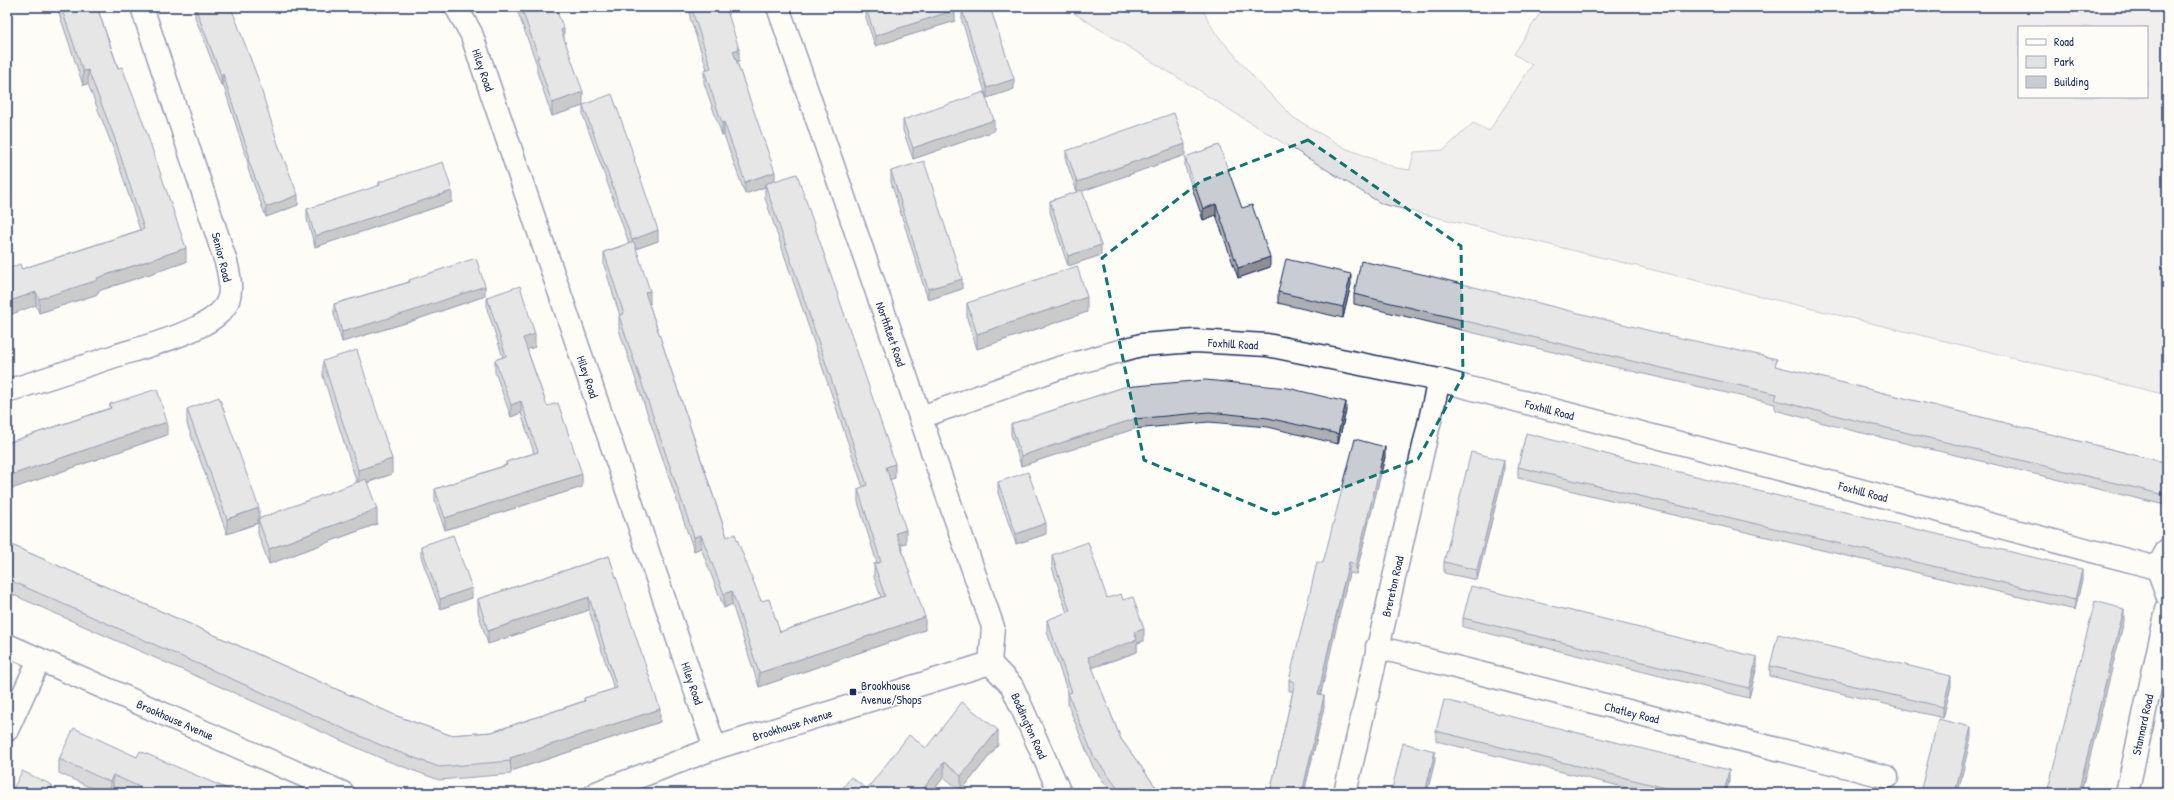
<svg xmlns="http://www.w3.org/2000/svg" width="2174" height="800" viewBox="0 0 2174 800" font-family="'Patrick Hand',sans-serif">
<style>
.green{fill:#e0e1e3;stroke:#7e88a0;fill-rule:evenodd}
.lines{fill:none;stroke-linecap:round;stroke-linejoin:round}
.minor-casing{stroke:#1b2f5e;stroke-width:25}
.minor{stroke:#fdfcf7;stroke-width:22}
.wall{fill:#adafb5;stroke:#1b2f5e}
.shaded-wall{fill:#8d8f94;stroke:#1b2f5e}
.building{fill:#c9ccd3;stroke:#1b2f5e}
.marked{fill:none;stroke:#0f766e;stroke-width:3;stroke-dasharray:8 5;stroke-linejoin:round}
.poi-dot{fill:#1b2f5e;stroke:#fdfcf7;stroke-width:1.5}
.labels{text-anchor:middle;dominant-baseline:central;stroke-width:3.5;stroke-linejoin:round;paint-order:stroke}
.street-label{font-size:12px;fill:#1b2f5e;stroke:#fdfcf7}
.poi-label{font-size:12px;fill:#1b2f5e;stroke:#fdfcf7;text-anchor:start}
</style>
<rect width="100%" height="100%" fill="#fdfcf7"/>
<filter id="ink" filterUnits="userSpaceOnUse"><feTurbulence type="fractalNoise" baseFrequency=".025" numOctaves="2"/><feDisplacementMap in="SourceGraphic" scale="8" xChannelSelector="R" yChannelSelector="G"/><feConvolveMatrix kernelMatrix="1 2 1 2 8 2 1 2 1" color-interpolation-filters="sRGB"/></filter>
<g filter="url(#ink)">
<!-- green -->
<path class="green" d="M 1064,7 L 1201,7 L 1214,31 L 1257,81 L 1294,118 L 1345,148 L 1396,168 L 1410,170 L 1414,152 L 1444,150 L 1473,123 L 1489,131 L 1532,65 L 1514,54 L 1544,7 L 2167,7 L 2167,395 L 1382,204 ZM 2019,27 L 2147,27 L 2147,97 L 2019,97 Z"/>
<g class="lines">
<defs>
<g id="minor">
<path id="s1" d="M 456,7 L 471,33 L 715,748"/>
<path id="s2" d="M 778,7 L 993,627 L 990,663"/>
<path d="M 7,391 C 43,380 79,368 115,356 C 143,347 205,332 223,309 C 234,297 230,277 226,262 L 142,7"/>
<path id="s3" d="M 921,417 L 1059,368 L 1141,345 L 1195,341 L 1267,345 L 1439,380 L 2157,568 L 2167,550"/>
<path d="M 2157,568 L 2167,595"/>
<path id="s4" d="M 7,645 L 343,793"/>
<path id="s5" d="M 1377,647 L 1887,777"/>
<path id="s6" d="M 990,663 L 1012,686 L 1060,793"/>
<path d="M 7,730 L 39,660"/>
<path id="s7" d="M 596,793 L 715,748 L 990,663"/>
<path id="s8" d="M 1345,793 L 1439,380"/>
<path id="s9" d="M 2127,793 L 2167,610"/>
</g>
</defs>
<!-- minor casing -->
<use href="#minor" class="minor-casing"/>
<!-- minor -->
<use href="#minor" class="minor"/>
</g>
<!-- wall -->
<path class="wall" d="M 57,7 L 97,7 L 186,262 L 98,291 L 98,294 L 39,313 L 22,269 L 140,230 L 115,153 L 88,84 L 83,85 Z
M 195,7 L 279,147 L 298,205 L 266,217 L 248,169 L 248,163 L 223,84 L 221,85 L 195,17 Z
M 516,7 L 555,7 L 583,106 L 552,116 L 537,72 L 537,65 Z
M 690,7 L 726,7 L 739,61 L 737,62 L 775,181 L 895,478 L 890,479 L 906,543 L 901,545 L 925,630 L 759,687 L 732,604 L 724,608 L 701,548 L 694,551 L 619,330 L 619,316 L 620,316 L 604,265 L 604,252 L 629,243 L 583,115 L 583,105 L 635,164 L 658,241 L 636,249 L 650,304 L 649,304 L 727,537 L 761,601 L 780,632 L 881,597 L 874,577 L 874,564 L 877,563 L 858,502 L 858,489 L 863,487 L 765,198 L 765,187 L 745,194 L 724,135 L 722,135 L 704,83 L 704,70 L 707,69 L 690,18 Z
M 1412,7 L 1418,7 L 1416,10 Z
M 866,8 L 955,21 L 875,46 L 866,18 Z
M 962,10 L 1014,89 L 987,98 L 962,21 Z
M 903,120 L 994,131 L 913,159 L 903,130 Z
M 1066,151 L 1185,155 L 1082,191 L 1101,255 L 1068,266 L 1050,212 L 1050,201 L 1077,192 L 1066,161 Z
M 1185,157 L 1242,208 L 1270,267 L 1238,278 L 1216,215 L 1203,220 L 1185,167 Z
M 891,171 L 962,289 L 928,300 L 891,182 Z
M 379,182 L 452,202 L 315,247 L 307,219 L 307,209 L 379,186 Z
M 409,280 L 485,296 L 409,322 L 342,342 L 334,314 L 334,304 L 409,282 Z
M 1351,284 L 1343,318 L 1278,303 L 1278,292 Z
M 1354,294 L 1777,367 L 2167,463 L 2167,497 L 2165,505 L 1850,430 L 1775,410 L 1775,404 L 1644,374 L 1354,304 Z
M 487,297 L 535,347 L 527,349 L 547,406 L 582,487 L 445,530 L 435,502 L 435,489 L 506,465 L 506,462 L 534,453 L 521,413 L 511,417 L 495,372 L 495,360 L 503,357 L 487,309 Z
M 967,303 L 1087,312 L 977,349 L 967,318 Z
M 323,361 L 392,474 L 367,483 L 377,524 L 269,564 L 258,534 L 258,523 L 227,534 L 187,424 L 187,409 L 259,519 L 357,483 L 323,376 Z
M 1124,387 L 1346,411 L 1338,444 L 1268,427 L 1209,422 L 1134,429 L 1021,466 L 1011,434 L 1011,424 Z
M 110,404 L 167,435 L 8,490 L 7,485 L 7,443 L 110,408 Z
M 1385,457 L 1356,574 L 1349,573 L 1340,609 L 1320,696 L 1324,707 L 1304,793 L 1270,793 L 1293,691 L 1289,691 L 1289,680 Z
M 1617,457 L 2082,579 L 2075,610 L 1518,478 L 1518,467 Z
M 1504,471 L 1477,580 L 1444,573 L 1444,562 Z
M 998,482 L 1046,534 L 1016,544 L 998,493 Z
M 7,543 L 397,716 L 450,735 L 492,732 L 584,701 L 584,698 L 614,689 L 589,610 L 488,644 L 478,612 L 478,599 L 609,556 L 660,722 L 511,771 L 511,774 L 439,780 L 385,760 L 7,592 Z
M 421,546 L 472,598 L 440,609 L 421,557 Z
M 1052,555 L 1107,598 L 1123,600 L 1144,641 L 1137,643 L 1137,652 L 1092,668 L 1121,739 L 1155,786 L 1173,793 L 1112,793 L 1093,767 L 1068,705 L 1068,693 L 1047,632 L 1047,620 L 1067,613 L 1052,567 Z
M 1463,618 L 1757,666 L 1749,698 L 1463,627 Z
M 1770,666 L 1951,686 L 1943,718 L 1770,676 Z
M 1436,731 L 1729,780 L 1726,793 L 1648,793 L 1436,741 Z
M 998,745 L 961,791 L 944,777 L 931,793 L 839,793 L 867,789 L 926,748 Z
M 137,757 L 237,793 L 121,793 L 113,790 L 112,793 L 102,793 L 59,773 L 59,759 Z"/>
<!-- shaded-wall -->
<path class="shaded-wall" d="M 832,7 L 846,7 L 832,12 Z
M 955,10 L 955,21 L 875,46 L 875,36 Z
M 564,29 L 564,43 L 561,30 Z
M 739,49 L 739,61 L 733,63 L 733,51 Z
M 88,70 L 88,84 L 83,85 L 83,71 Z
M 223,74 L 223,84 L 221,85 L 221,75 Z
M 1014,79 L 1014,89 L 987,98 L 987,88 Z
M 583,92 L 583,106 L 552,116 L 552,103 Z
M 994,120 L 994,131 L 913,159 L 913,148 Z
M 724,122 L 724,135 L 722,135 L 722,123 Z
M 1185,144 L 1185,155 L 1077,193 L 1077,182 Z
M 775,172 L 775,184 L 765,184 L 765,187 L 745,194 L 745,182 Z
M 452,191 L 452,202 L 315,247 L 315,236 Z
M 298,195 L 298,205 L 266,217 L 266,207 Z
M 1216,204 L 1216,215 L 1203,220 L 1203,209 Z
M 658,230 L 658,241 L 632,250 L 632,240 Z
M 1101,245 L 1101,255 L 1068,266 L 1068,256 Z
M 186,248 L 186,262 L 98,291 L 98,294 L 39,313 L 39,299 L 97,278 Z
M 1270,257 L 1270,267 L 1238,278 L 1238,268 Z
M 1351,274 L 1351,284 L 1343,318 L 1343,307 Z
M 962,279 L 962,289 L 928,300 L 928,289 Z
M 485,286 L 485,296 L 409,322 L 342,342 L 342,332 Z
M 650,291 L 650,304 L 645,306 L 645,292 Z
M 36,292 L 36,305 L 7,316 L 7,302 Z
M 1087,297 L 1087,312 L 977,349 L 977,334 Z
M 535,334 L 535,347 L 523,351 L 523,338 Z
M 521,401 L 521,413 L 511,417 L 511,405 Z
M 1346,402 L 1346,411 L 1338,444 L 1338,434 Z
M 1134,419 L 1134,429 L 1021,466 L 1021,456 Z
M 167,422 L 167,435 L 8,490 L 8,476 Z
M 1385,447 L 1385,457 L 1356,574 L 1356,564 Z
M 392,459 L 392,474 L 358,485 L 358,470 Z
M 1504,460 L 1504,471 L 1477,580 L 1477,570 Z
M 895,464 L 895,478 L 886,481 L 886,467 Z
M 582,474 L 582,487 L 445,530 L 445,518 Z
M 2167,487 L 2167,497 L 2165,505 L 2165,495 Z
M 259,508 L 259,521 L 258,519 L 258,523 L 227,534 L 227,519 Z
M 377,509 L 377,524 L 269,564 L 269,549 Z
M 1046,523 L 1046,534 L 1016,544 L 1016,534 Z
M 906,530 L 906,543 L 896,546 L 896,533 Z
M 701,535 L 701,548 L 694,551 L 694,537 Z
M 1349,562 L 1349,573 L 1318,706 L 1318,695 Z
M 2082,569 L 2082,579 L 2075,610 L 2075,600 Z
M 472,588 L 472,598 L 440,609 L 440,599 Z
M 732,591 L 732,604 L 724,608 L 724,594 Z
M 589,597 L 589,610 L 488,644 L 488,631 Z
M 2124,609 L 2124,621 L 2081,793 L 2078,793 Z
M 925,617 L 925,630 L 759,687 L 759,673 Z
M 1144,629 L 1144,641 L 1137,643 L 1137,652 L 1088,669 L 1088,657 L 1134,632 Z
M 1757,657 L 1757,666 L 1749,698 L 1749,688 Z
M 1951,676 L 1951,686 L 1943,718 L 1943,707 Z
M 1324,696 L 1324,707 L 1304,793 L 1302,793 Z
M 660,709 L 660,722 L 511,771 L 510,758 Z
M 1971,727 L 1971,737 L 1958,793 L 1955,793 Z
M 998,730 L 998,745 L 961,791 L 961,776 Z
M 1435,751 L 1435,761 L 1427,793 L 1425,793 Z
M 944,762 L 944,777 L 931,793 L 920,793 Z
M 1729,770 L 1729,780 L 1726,793 L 1724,793 Z
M 113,775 L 113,790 L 112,793 L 110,793 L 110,782 Z
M 52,785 L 52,793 L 48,793 Z"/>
<!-- building -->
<path class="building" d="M 61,7 L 97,7 L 118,68 L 122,67 L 143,122 L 186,248 L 97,278 L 98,280 L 39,299 L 36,292 L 7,302 L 7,269 L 20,264 L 22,269 L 144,229 L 115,139 L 88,70 L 83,71 Z
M 195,7 L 231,7 L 257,76 L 279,147 L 298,195 L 266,207 L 248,159 L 250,158 L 223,74 L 221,75 Z
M 521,7 L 555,7 L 564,29 L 561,30 L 583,92 L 552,103 L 537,58 L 539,58 Z
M 691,7 L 726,7 L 739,49 L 733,51 L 775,172 L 745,182 L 724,122 L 722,123 L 704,70 L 711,68 Z
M 868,7 L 954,7 L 955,10 L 875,36 L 866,8 Z
M 972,7 L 990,7 L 1014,79 L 987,88 L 962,10 Z
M 984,92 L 994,120 L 913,148 L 903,120 Z
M 612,94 L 635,159 L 634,159 L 658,230 L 632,240 L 583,105 Z
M 1174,113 L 1185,144 L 1077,182 L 1066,151 Z
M 1219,145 L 1242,208 L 1252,205 L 1270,257 L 1238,268 L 1216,204 L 1203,209 L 1185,157 Z
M 924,161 L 962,279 L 928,289 L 891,171 Z
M 443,162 L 452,191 L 315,236 L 307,209 L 380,185 L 379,182 Z
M 797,174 L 895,464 L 886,467 L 906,530 L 896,533 L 925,617 L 759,673 L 732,591 L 724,594 L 701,535 L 694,537 L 619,316 L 624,314 L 604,252 L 634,242 L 650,291 L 645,292 L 727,537 L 735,534 L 761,601 L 769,599 L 780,632 L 885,596 L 874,564 L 881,562 L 858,489 L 867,485 L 765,184 Z
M 1082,190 L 1101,245 L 1068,256 L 1050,201 Z
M 476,258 L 485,286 L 409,312 L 342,332 L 334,304 L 410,282 L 409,280 Z
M 1286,259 L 1351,274 L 1343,307 L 1278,292 Z
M 1361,261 L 1426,275 L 1667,335 L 1777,359 L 1775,366 L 2167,463 L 2167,487 L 2165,495 L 1850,419 L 1775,400 L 1777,394 L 1644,364 L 1354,294 Z
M 1077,266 L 1087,297 L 977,334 L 967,303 Z
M 520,286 L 535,334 L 523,338 L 547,406 L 558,403 L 582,474 L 445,518 L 435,489 L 507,465 L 506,462 L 538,452 L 521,401 L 511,405 L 495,360 L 506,356 L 487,297 Z
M 357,350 L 392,459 L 358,470 L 323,361 Z
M 1205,380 L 1288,388 L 1346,402 L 1338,434 L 1268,418 L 1209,412 L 1134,419 L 1021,456 L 1011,424 L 1124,387 Z
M 157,389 L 167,422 L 8,476 L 7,472 L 7,443 L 111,408 L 110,404 Z
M 219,397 L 259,508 L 227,519 L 187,409 Z
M 1526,433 L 1617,457 L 2082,569 L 2075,600 L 1518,467 Z
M 1355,439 L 1385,447 L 1356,564 L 1349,562 L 1340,598 L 1318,695 L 1324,696 L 1302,793 L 1270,793 L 1295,682 L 1289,680 L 1309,597 L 1317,562 L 1323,563 Z
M 1471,452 L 1504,460 L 1477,570 L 1444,562 Z
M 1028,472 L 1046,523 L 1016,534 L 998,482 Z
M 366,479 L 377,509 L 269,549 L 258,519 Z
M 453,535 L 472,588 L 440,599 L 421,546 Z
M 1088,542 L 1107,598 L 1121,594 L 1123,600 L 1133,597 L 1144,629 L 1134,632 L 1137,640 L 1088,657 L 1121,739 L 1155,786 L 1173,793 L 1121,793 L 1093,755 L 1068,693 L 1072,692 L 1047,620 L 1070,611 L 1052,555 Z
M 7,543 L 397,716 L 450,735 L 492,732 L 585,701 L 584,698 L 617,688 L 589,597 L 488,631 L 478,599 L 609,556 L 660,709 L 510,758 L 511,761 L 439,767 L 385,747 L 7,579 Z
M 1471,586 L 1757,657 L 1749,688 L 1463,618 Z
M 2095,601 L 2124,609 L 2078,793 L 2047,793 Z
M 1778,634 L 1951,676 L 1943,707 L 1770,666 Z
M 1444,700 L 1729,770 L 1724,793 L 1686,793 L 1436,731 Z
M 962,702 L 998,730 L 961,776 L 944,762 L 920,793 L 839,793 L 851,777 L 867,789 L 909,735 L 926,748 Z
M 1938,719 L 1971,727 L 1955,793 L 1920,793 Z
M 74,728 L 137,757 L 140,751 L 237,793 L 153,793 L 113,775 L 110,782 L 59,759 Z
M 1403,743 L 1435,751 L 1425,793 L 1391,793 Z
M 22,771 L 52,785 L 48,793 L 11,793 Z"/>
</g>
<!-- marked area -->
<path d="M0 0H2174V800H0ZM 1308,140 L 1461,246 L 1463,376 L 1418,459 L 1275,514 L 1144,460 L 1102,258 L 1201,181 Z" fill="#fdfcf7" fill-opacity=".55" fill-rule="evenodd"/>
<path class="marked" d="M 1308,140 L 1461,246 L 1463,376 L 1418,459 L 1275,514 L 1144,460 L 1102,258 L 1201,181 Z"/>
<!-- markers -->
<rect class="poi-dot" x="849" y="688" width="8" height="8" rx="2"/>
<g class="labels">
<!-- street labels -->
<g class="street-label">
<text stroke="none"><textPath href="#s1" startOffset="69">Hiley Road</textPath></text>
<text transform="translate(222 257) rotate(76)">Senior Road</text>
<text stroke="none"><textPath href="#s2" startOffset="346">Northfleet Road</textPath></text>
<text stroke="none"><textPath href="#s3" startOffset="324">Foxhill Road</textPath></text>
<text stroke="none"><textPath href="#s1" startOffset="393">Hiley Road</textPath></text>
<text stroke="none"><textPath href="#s3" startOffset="648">Foxhill Road</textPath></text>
<text stroke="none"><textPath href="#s3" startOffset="972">Foxhill Road</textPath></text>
<text stroke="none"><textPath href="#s8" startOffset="212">Brereton Road</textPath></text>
<text stroke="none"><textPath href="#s1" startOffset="717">Hiley Road</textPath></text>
<text stroke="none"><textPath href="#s5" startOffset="263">Chatley Road</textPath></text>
<text stroke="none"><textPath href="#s4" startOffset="184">Brookhouse Avenue</textPath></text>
<text stroke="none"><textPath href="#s7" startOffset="208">Brookhouse Avenue</textPath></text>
<text stroke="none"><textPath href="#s6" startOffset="75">Boddington Road</textPath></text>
<text stroke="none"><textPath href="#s9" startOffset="70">Stannard Road</textPath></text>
</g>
<!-- poi labels -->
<g class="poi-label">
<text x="861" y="685">Brookhouse<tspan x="861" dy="14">Avenue/Shops</tspan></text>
</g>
</g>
<!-- margin -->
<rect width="2174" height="800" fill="none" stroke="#fdfcf7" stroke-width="24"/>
<rect x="12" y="12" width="2150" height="776" fill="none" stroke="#1b2f5e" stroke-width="1.5" filter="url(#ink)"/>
<!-- legend -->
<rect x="2018" y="26" width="130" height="72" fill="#fdfcf7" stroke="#a3aaba"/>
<rect x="2026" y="39" width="20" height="6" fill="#fdfcf7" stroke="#a3aaba"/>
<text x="2054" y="46" font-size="12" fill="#1b2f5e">Road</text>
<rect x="2026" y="56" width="20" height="12" fill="#e0e1e3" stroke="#a3aaba"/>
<text x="2054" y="66" font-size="12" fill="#1b2f5e">Park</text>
<rect x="2026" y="76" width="20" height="12" fill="#c9ccd3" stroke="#a3aaba"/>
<text x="2054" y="86" font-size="12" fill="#1b2f5e">Building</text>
</svg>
